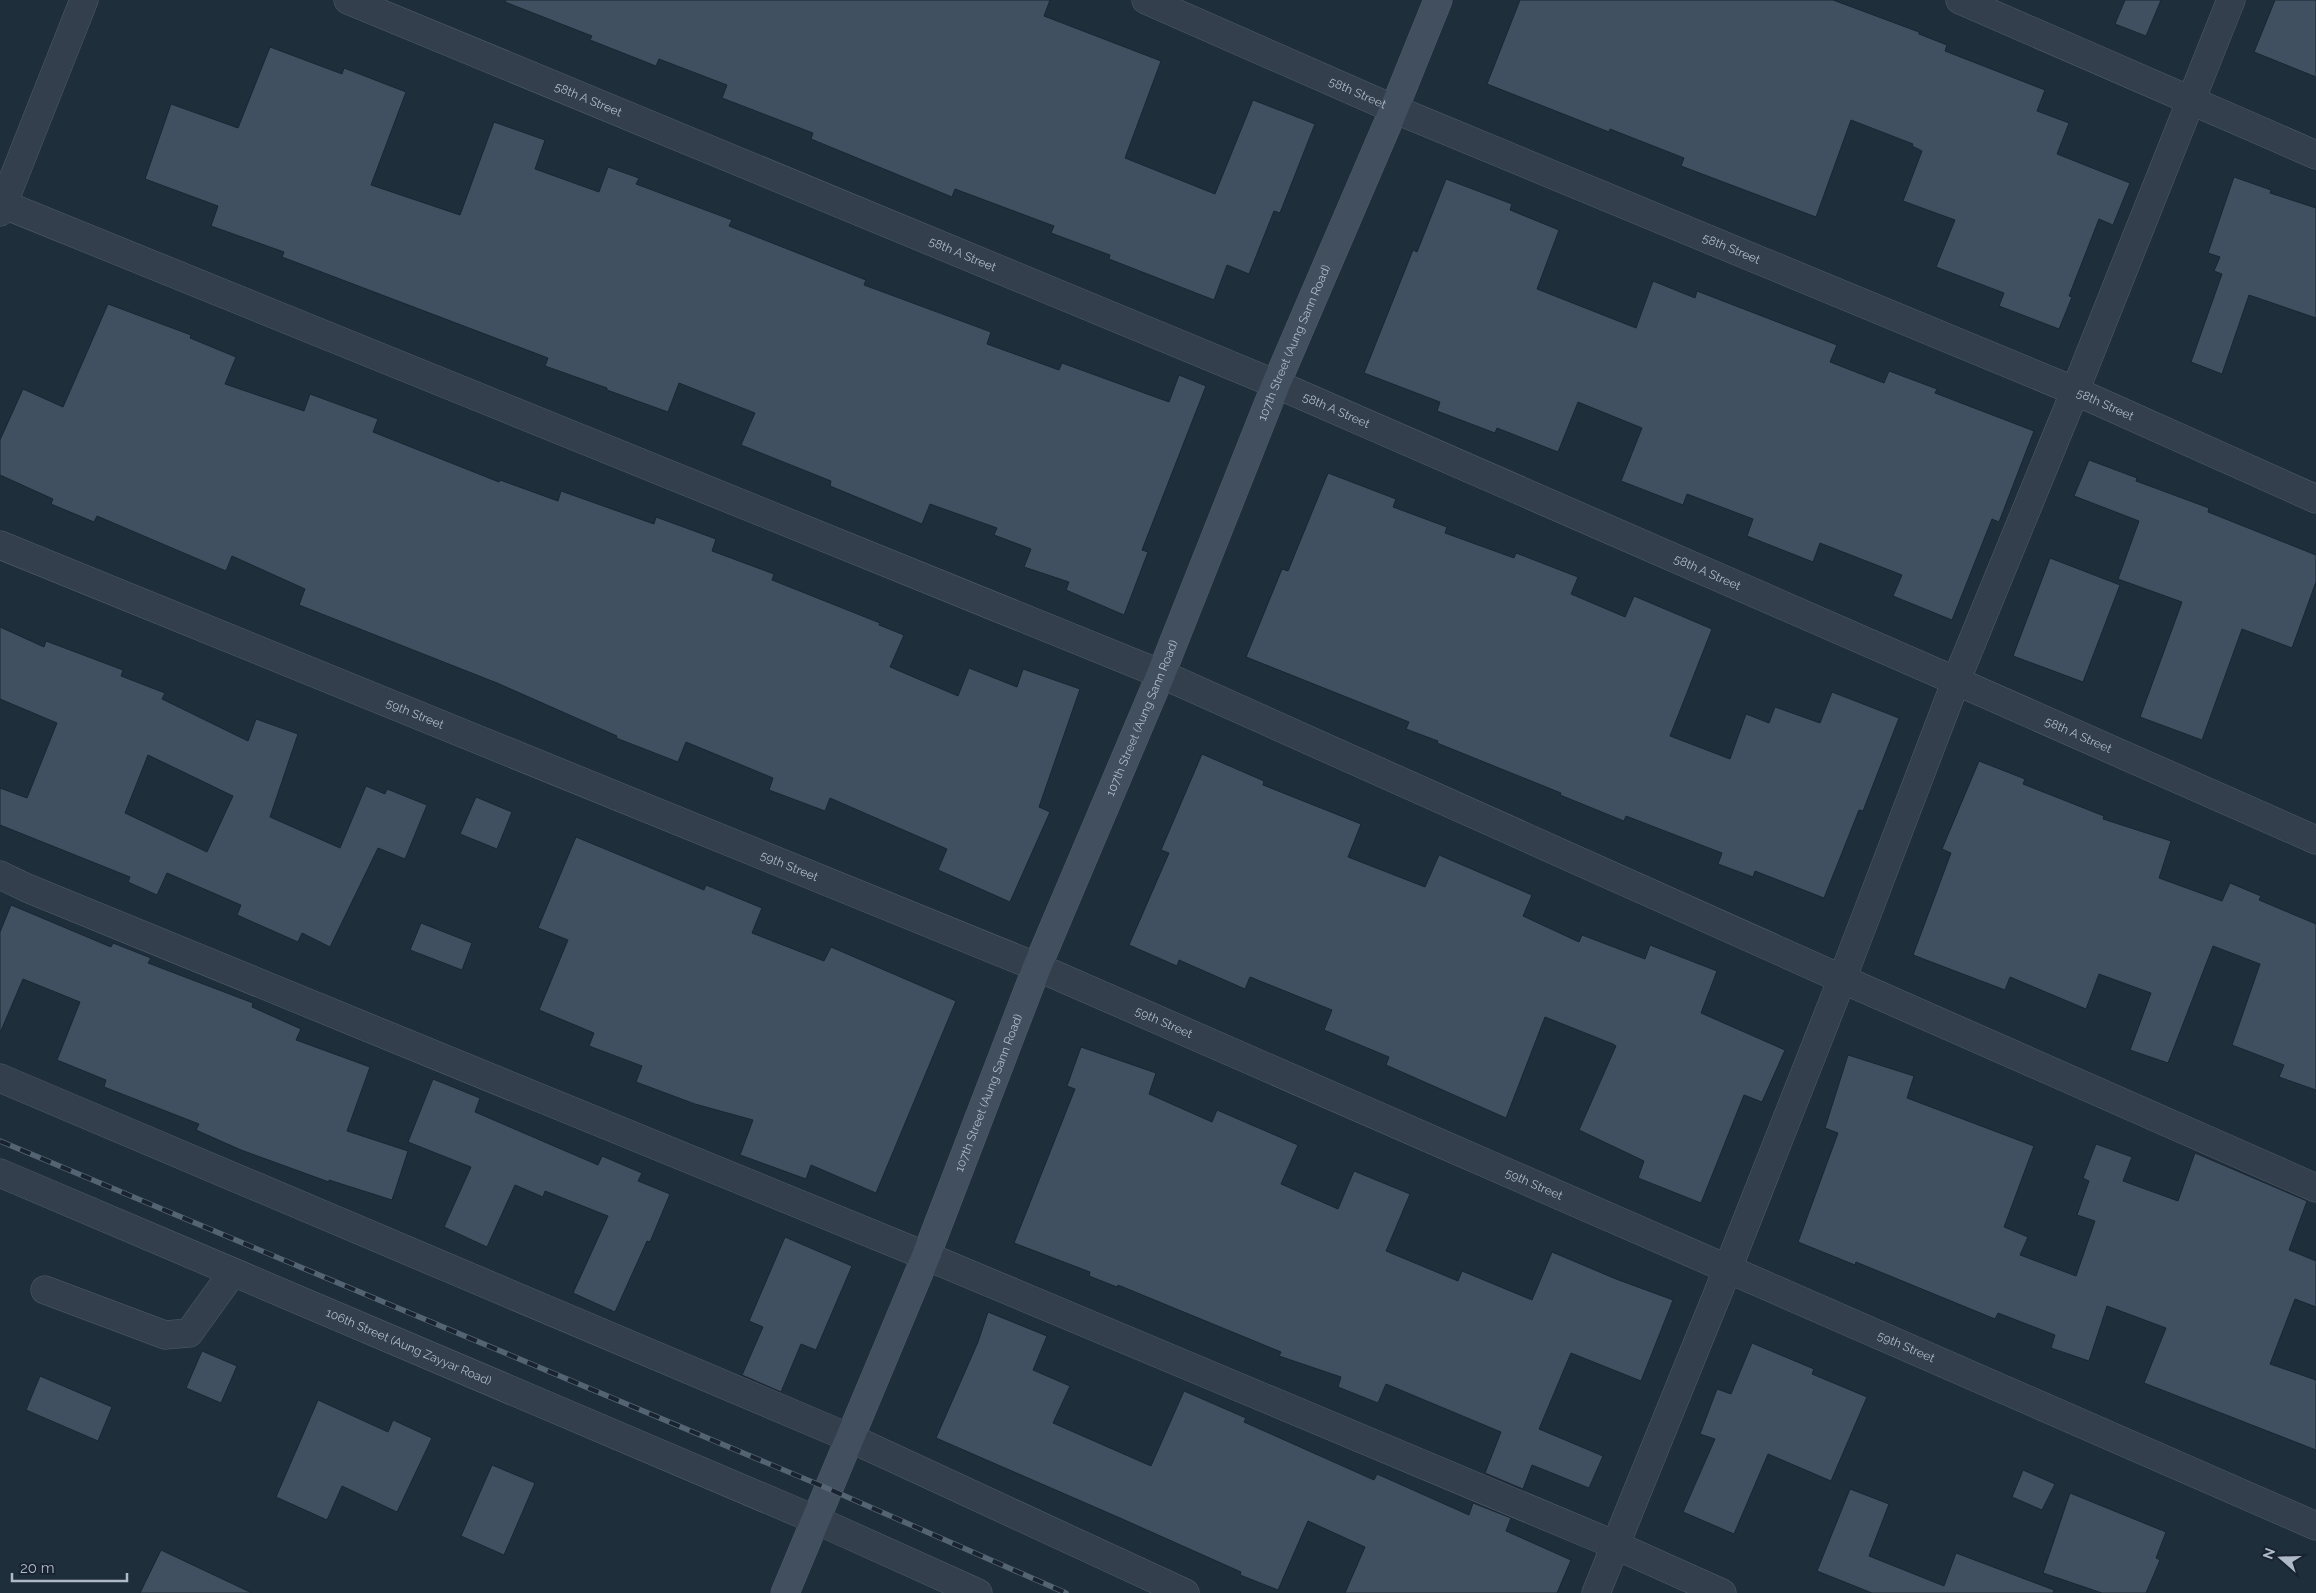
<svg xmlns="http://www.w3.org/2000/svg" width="2316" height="1593" viewBox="0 0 2316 1593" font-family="Raleway,sans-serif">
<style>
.building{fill:#405060;stroke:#1b2632;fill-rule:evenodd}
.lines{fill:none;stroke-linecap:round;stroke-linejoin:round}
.street-casing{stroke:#515d69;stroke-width:29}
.secondary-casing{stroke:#515d69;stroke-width:29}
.street{stroke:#333f4c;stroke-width:28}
.secondary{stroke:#414f5f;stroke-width:28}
.rail-casing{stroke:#556473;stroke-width:5.5}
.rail{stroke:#192430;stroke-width:4;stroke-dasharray:11;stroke-linecap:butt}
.labels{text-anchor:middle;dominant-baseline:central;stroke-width:4;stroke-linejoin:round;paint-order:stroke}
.street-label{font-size:12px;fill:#aebac8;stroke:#192430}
</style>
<rect width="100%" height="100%" fill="#1f2e3b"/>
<!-- building -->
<path class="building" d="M 506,0 L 1050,0 L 1044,16 L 1161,61 L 1125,158 L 1215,194 L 1253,100 L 1315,124 L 1280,213 L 1274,211 L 1249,274 L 1227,265 L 1214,300 L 1109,259 L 1110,255 L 1051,233 L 1054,226 L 955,189 L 952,197 L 811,139 L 813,133 L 722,98 L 727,85 L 659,59 L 656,66 L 590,40 L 592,36 L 505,2 Z
M 1520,0 L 1833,0 L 1919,32 L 1919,34 L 1947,45 L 1945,51 L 2045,90 L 2037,111 L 2069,123 L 2057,154 L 2130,183 L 2113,225 L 2099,219 L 2069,296 L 2072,297 L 2059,329 L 1999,306 L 2004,293 L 1936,267 L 1955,220 L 1903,201 L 1922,151 L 1912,146 L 1913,144 L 1851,120 L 1816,217 L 1681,166 L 1684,158 L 1610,129 L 1609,132 L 1487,84 Z
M 2125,0 L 2161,0 L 2146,36 L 2115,24 Z
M 2275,0 L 2316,0 L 2316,77 L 2254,52 Z
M 270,47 L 342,74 L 344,68 L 406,92 L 371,185 L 460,215 L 494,122 L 545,140 L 535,169 L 599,192 L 608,167 L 639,178 L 636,184 L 732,220 L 729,226 L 866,280 L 864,285 L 991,332 L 987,344 L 1059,370 L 1062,363 L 1169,402 L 1179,375 L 1206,386 L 1142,550 L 1148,552 L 1124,615 L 1066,590 L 1069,582 L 1024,567 L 1031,549 L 994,535 L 997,528 L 930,504 L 922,524 L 830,486 L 831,481 L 741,445 L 755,413 L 679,383 L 668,412 L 607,390 L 607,388 L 545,366 L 548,358 L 282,257 L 284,252 L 211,226 L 218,206 L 145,179 L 171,104 L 238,128 Z
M 2234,177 L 2271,190 L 2270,193 L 2316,208 L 2316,318 L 2249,295 L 2222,374 L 2191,362 L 2222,274 L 2214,271 L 2220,257 L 2208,253 Z
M 1446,179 L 1512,204 L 1510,210 L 1559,230 L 1537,289 L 1636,328 L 1653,281 L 1695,298 L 1697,291 L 1837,345 L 1830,362 L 1884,383 L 1889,371 L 1937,389 L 1935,393 L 2034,431 L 1999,522 L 1992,519 L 1952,620 L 1893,596 L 1902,575 L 1820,543 L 1813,562 L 1747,536 L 1753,519 L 1687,494 L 1683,505 L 1621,481 L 1642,428 L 1578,402 L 1558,452 L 1497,428 L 1495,433 L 1437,411 L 1440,402 L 1364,373 L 1413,250 L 1417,252 Z
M 108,304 L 191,335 L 190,338 L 236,357 L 225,384 L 304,411 L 310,394 L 378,419 L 373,432 L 499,482 L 500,480 L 558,501 L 561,491 L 654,524 L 656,517 L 716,539 L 712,551 L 774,574 L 772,580 L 880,623 L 879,625 L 904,635 L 890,667 L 958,696 L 969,668 L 1017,687 L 1023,669 L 1080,689 L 1039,807 L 1050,812 L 1010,902 L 938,870 L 947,849 L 830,798 L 825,811 L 769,790 L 773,778 L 686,742 L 678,762 L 616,738 L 617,736 L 497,683 L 299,605 L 305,589 L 232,556 L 226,571 L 97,516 L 94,522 L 51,504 L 53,499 L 0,475 L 0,440 L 23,389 L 63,407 Z
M 2089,460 L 2137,478 L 2136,481 L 2209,508 L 2208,512 L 2316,555 L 2316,582 L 2292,648 L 2242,629 L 2202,740 L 2140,717 L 2182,602 L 2118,579 L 2139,521 L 2074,496 Z
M 1328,473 L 1396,499 L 1393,507 L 1447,527 L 1445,533 L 1514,558 L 1516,553 L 1578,577 L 1571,594 L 1625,617 L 1634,596 L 1712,629 L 1670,736 L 1730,759 L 1746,714 L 1769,723 L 1775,707 L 1820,723 L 1832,692 L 1899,718 L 1863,811 L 1859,810 L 1824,898 L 1755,871 L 1753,877 L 1718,864 L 1722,853 L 1626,816 L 1624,821 L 1560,795 L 1561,793 L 1437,743 L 1438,741 L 1406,729 L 1409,722 L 1246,657 L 1282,569 L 1288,571 Z
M 2050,558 L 2120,585 L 2083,682 L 2013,656 Z
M 0,627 L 44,647 L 46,641 L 123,670 L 121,676 L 165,693 L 162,699 L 248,741 L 256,719 L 298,734 L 270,817 L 340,848 L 366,786 L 385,794 L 387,789 L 427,805 L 405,859 L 378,848 L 330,947 L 302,933 L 298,942 L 237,915 L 241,905 L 167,873 L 157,895 L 128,882 L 130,877 L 0,825 L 0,788 L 27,798 L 57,723 L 0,699 ZM 148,755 L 233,796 L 207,852 L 125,813 Z
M 1202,754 L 1264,781 L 1263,785 L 1361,824 L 1348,857 L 1425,887 L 1439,855 L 1532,895 L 1523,916 L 1579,942 L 1582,935 L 1645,959 L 1650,945 L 1717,971 L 1701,1013 L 1785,1050 L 1762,1102 L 1744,1095 L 1701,1203 L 1638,1178 L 1644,1161 L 1579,1130 L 1616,1046 L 1613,1044 L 1545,1017 L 1506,1118 L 1386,1065 L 1389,1057 L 1324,1030 L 1332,1010 L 1250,977 L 1245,989 L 1179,960 L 1177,966 L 1129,945 L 1169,853 L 1161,850 Z
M 1979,761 L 2025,779 L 2023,784 L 2104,816 L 2103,819 L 2171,841 L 2159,878 L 2222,901 L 2230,883 L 2261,896 L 2259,900 L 2316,924 L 2316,1090 L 2279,1077 L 2284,1065 L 2232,1045 L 2260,964 L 2213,946 L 2168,1063 L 2130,1050 L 2151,993 L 2099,974 L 2086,1009 L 2010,977 L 2005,990 L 1913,955 L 1951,853 L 1942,849 Z
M 476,797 L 512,812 L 497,849 L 460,834 Z
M 576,837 L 704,890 L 706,885 L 762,908 L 752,933 L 824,961 L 831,947 L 956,1001 L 876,1193 L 811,1165 L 806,1179 L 740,1155 L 753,1120 L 695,1104 L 636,1082 L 642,1066 L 589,1046 L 594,1033 L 539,1010 L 568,940 L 538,928 Z
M 11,905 L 111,947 L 113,943 L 151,958 L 148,963 L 253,1003 L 252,1007 L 301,1029 L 296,1040 L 370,1067 L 347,1131 L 408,1151 L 392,1200 L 329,1180 L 329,1182 L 241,1150 L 196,1130 L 199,1124 L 104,1087 L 106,1080 L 57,1060 L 80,1002 L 23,979 L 0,1033 L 0,932 Z
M 421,923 L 472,943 L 462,970 L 410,950 Z
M 1081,1047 L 1156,1073 L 1149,1094 L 1212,1122 L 1217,1110 L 1298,1145 L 1281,1184 L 1338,1209 L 1354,1171 L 1410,1194 L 1386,1251 L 1458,1281 L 1462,1271 L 1532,1300 L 1552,1252 L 1616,1279 L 1673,1300 L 1641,1381 L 1571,1353 L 1539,1429 L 1603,1456 L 1589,1488 L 1532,1465 L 1523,1489 L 1485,1473 L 1501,1432 L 1386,1384 L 1378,1403 L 1338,1387 L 1341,1377 L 1279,1356 L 1281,1352 L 1118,1285 L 1117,1287 L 1089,1276 L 1090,1272 L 1014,1243 L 1075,1089 L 1067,1086 Z
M 1848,1055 L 1914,1076 L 1907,1098 L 2034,1146 L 2004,1227 L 2028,1237 L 2020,1255 L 2076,1276 L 2095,1221 L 2077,1215 L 2089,1181 L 2083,1178 L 2096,1144 L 2132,1157 L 2123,1181 L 2178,1201 L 2195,1153 L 2307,1201 L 2289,1250 L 2316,1261 L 2316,1307 L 2295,1299 L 2270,1364 L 2316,1380 L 2316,1450 L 2144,1383 L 2166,1328 L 2107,1306 L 2089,1361 L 2051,1348 L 2055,1335 L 1998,1313 L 1995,1319 L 1856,1262 L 1855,1265 L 1798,1242 L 1838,1133 L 1825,1128 Z
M 433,1079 L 480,1098 L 475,1112 L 598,1165 L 602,1156 L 642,1173 L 638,1181 L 670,1194 L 650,1242 L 647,1241 L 615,1312 L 573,1293 L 608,1216 L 545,1191 L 543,1197 L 515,1185 L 487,1247 L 444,1227 L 471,1167 L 408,1142 Z
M 785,1237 L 852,1266 L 816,1350 L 801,1344 L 781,1392 L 742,1375 L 763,1327 L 749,1321 Z
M 988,1312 L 1047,1336 L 1033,1370 L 1070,1386 L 1053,1423 L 1151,1466 L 1184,1391 L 1246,1418 L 1244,1422 L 1374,1480 L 1377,1474 L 1469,1515 L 1473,1503 L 1511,1518 L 1506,1531 L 1571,1560 L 1557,1593 L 1345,1593 L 1365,1547 L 1308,1521 L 1278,1590 L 1240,1575 L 1241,1572 L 1120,1518 L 936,1438 L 978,1342 Z
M 1752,1343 L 1814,1369 L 1812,1374 L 1867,1397 L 1831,1481 L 1768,1454 L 1734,1534 L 1683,1512 L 1715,1439 L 1700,1434 L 1717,1389 L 1731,1394 Z
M 202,1351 L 237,1366 L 221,1403 L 186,1388 Z
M 40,1376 L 112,1407 L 98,1441 L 26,1410 Z
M 318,1400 L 388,1432 L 393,1420 L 432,1438 L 397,1512 L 342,1486 L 327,1520 L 276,1497 Z
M 492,1465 L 535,1483 L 504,1555 L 461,1536 Z
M 2023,1470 L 2055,1484 L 2042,1510 L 2012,1497 Z
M 1850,1489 L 1889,1504 L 1869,1556 L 1944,1586 L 1956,1553 L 2054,1590 L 2053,1593 L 1872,1593 L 1817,1571 Z
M 2070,1493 L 2166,1532 L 2156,1558 L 2160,1560 L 2146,1593 L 2102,1593 L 2043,1573 Z
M 161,1550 L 252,1593 L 140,1593 Z"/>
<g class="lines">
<defs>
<g id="street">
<path id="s1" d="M 348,0 L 1276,384 L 1956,681 L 2316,840"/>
<path id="s2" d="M 1146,0 L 1394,109 L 2075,391 L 2316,499"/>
<path d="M 1960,0 L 2316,155"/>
<path d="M 0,203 L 1161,674 L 1842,979 L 2316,1188"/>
<path d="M 0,212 L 84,0"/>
<path id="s3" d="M 0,545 L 1037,967 L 2316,1526"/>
<path d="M 0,875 L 27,888 L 926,1256 L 1615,1545 L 1722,1593"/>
<path d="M 0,1078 L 850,1438 L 1185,1593"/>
<path id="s4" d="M 0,1173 L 816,1520 L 978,1593"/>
<path d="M 45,1290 L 165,1335 L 189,1333 L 233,1272"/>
<path d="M 1596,1593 L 1728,1268 L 1842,979 L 1956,681 L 2075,391 L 2231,0"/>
</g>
<g id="secondary">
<path id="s5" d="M 785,1593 L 926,1256 L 1037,967 L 1161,674 L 1276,384 L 1394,109 L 1438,0"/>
</g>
</defs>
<!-- street casing -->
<use href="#street" class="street-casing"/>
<!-- secondary casing -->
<use href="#secondary" class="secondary-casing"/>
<!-- street -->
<use href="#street" class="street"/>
<!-- secondary -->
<use href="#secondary" class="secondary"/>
<defs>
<path id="rail" d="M 0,1141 L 829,1489 L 1066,1593"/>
</defs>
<!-- rail casing -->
<use href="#rail" class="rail-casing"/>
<!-- rail -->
<use href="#rail" class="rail"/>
</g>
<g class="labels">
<!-- street labels -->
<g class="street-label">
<text stroke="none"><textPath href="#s2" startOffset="231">58th Street</textPath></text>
<text stroke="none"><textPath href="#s1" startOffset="260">58th A Street</textPath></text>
<text stroke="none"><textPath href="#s2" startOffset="636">58th Street</textPath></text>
<text stroke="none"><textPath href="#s1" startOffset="665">58th A Street</textPath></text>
<text stroke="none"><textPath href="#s5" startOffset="1350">107th Street (Aung Sann Road)</textPath></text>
<text stroke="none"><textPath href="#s2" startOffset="1041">58th Street</textPath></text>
<text stroke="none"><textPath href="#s1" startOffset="1070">58th A Street</textPath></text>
<text stroke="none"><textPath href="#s1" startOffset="1475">58th A Street</textPath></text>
<text stroke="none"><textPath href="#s3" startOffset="448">59th Street</textPath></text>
<text stroke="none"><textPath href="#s5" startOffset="945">107th Street (Aung Sann Road)</textPath></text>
<text stroke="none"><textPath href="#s1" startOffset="1880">58th A Street</textPath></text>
<text stroke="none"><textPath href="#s3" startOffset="852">59th Street</textPath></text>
<text stroke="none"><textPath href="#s3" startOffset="1258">59th Street</textPath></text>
<text stroke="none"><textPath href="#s5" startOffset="540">107th Street (Aung Sann Road)</textPath></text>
<text stroke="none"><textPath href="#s3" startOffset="1662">59th Street</textPath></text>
<text stroke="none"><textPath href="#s4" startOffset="444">106th Street (Aung Zayyar Road)</textPath></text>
<text stroke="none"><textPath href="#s3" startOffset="2068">59th Street</textPath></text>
</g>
</g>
<!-- north arrow -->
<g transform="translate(2281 1558) rotate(290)" stroke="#192430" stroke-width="4" paint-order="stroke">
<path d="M0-4L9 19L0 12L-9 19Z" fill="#aebac8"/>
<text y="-8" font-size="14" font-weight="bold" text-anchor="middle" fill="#aebac8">N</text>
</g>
<!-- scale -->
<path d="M12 1573v8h115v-8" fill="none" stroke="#aebac8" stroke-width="2.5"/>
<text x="20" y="1573" font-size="15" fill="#aebac8" stroke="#192430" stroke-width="4" paint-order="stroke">20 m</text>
</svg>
